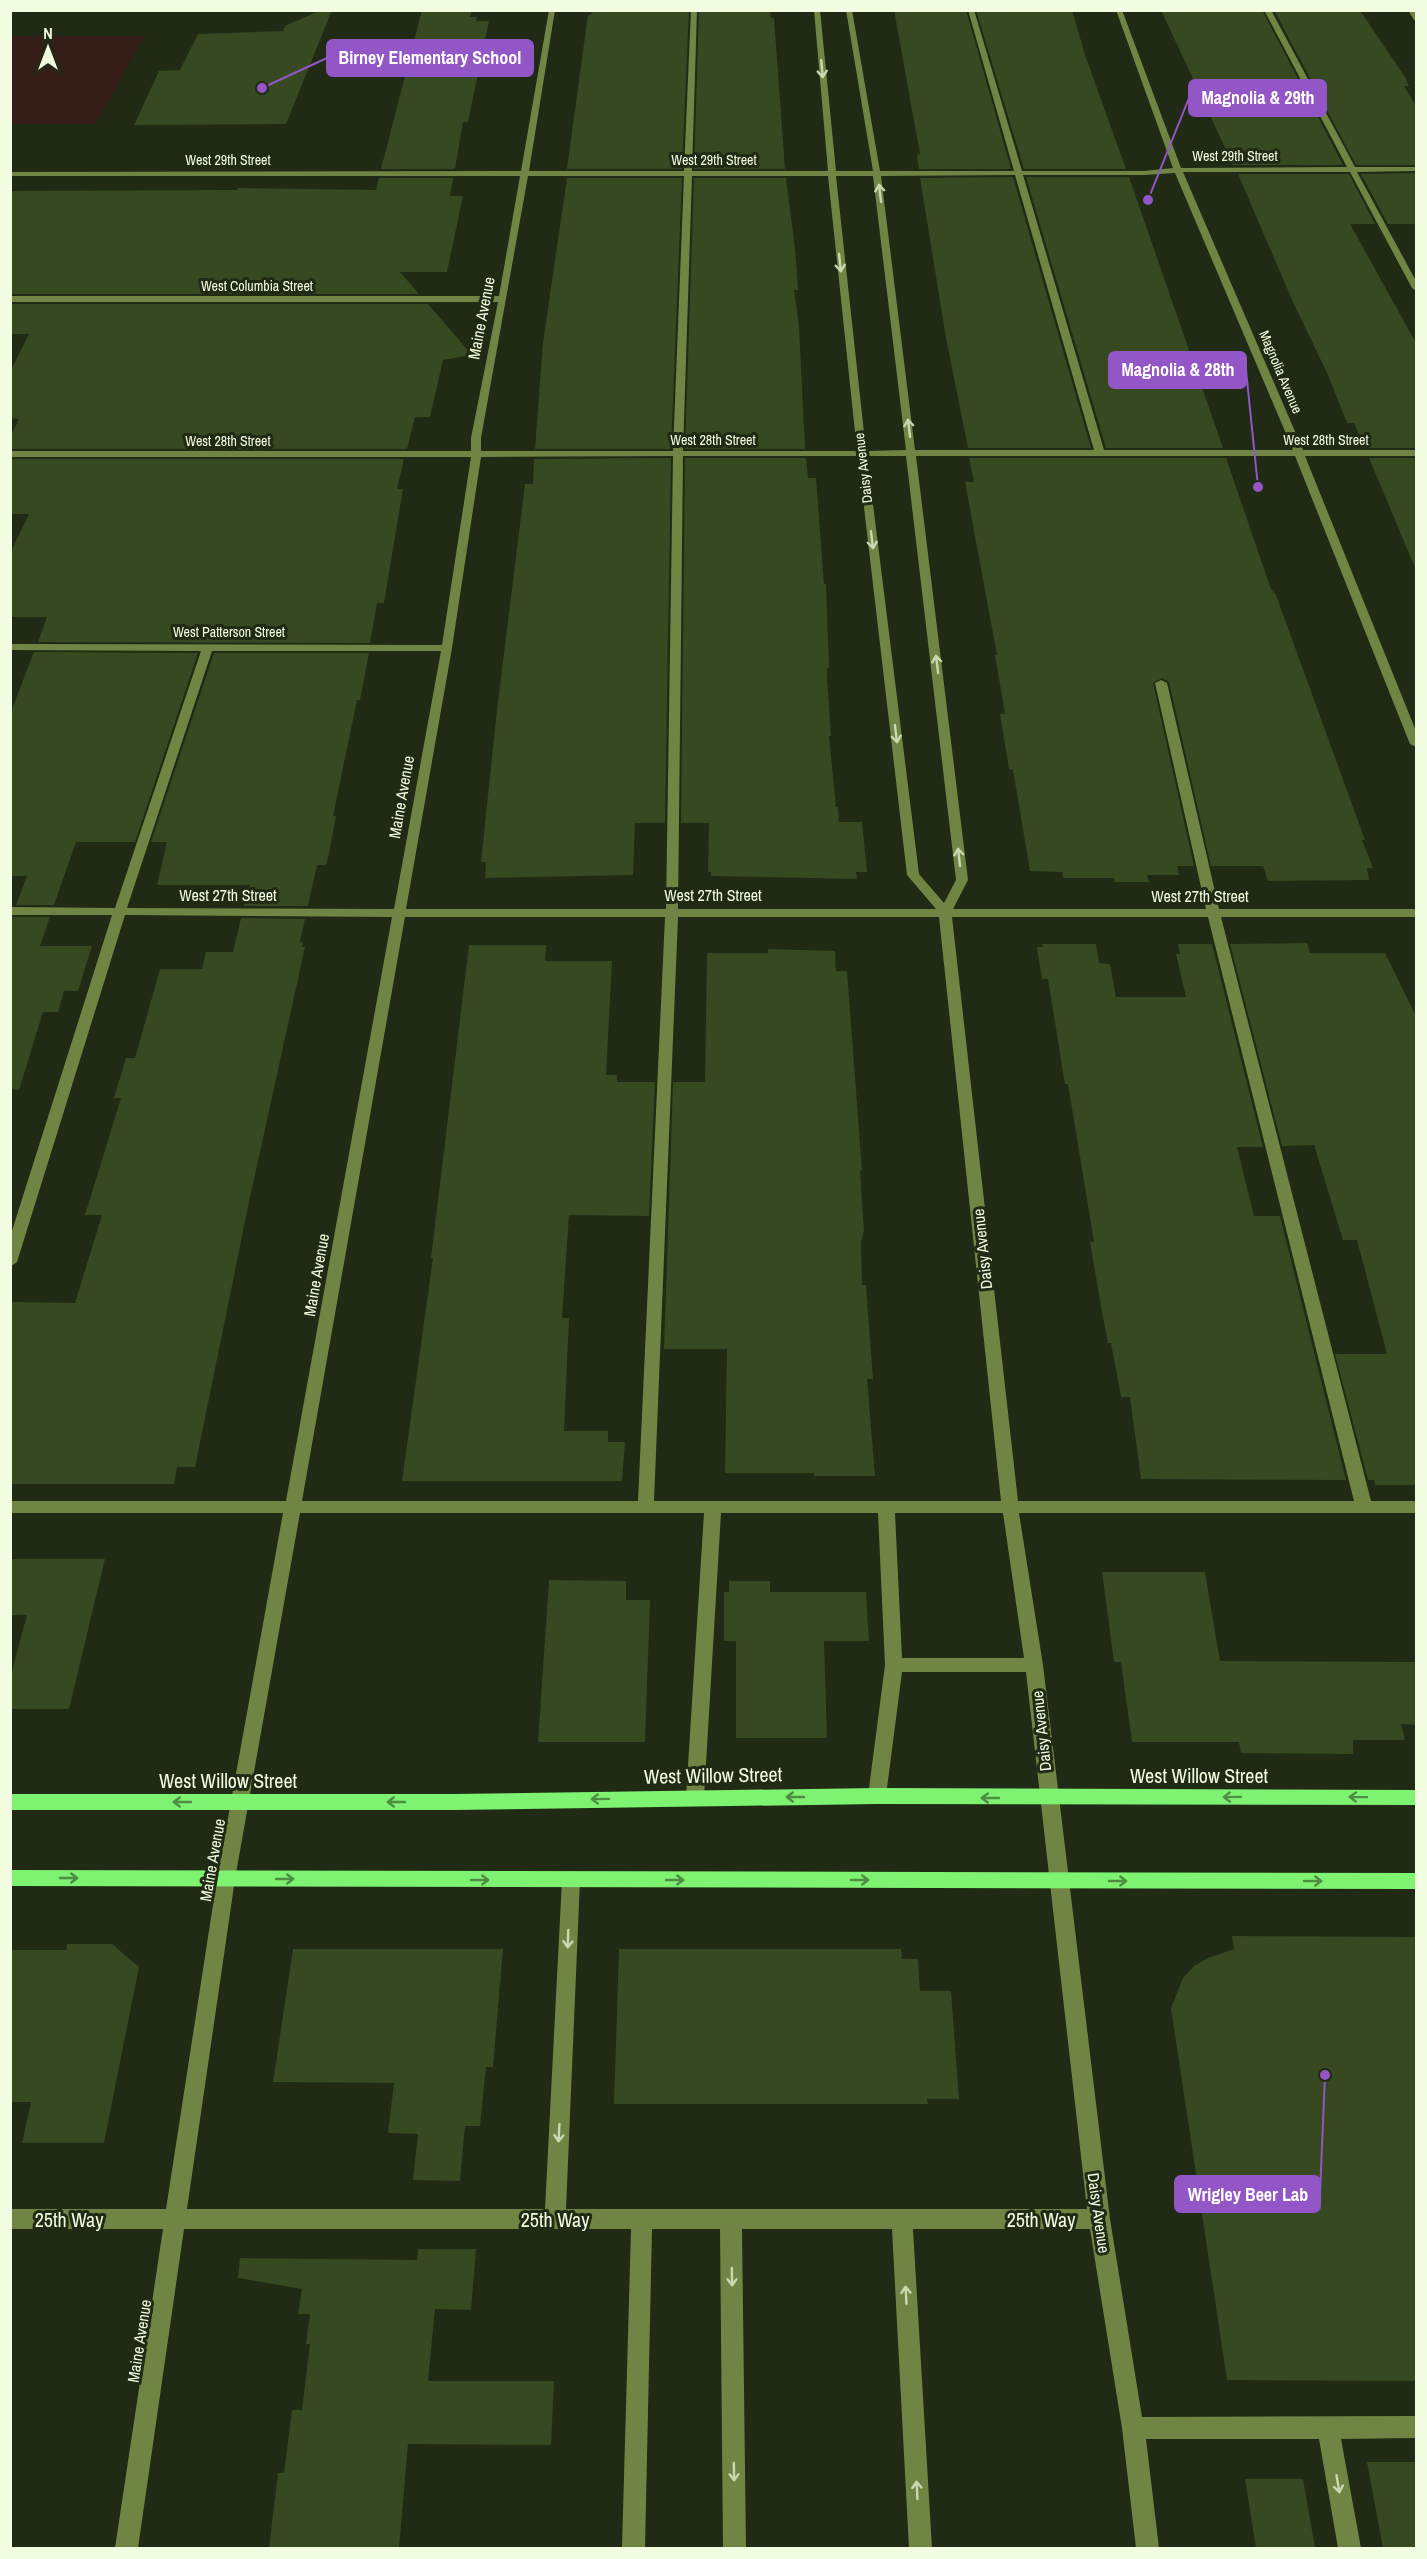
<svg xmlns="http://www.w3.org/2000/svg" width="1427" height="2559" viewBox="0 0 1427 2559" font-family="'Archivo Narrow',sans-serif">
<style>
.green{fill:#341e17}
.building{fill:#364921}
.lines{fill:none;stroke-linecap:round;stroke-linejoin:round}
.minor{fill:#708543;fill-rule:evenodd}
.major{fill:#7ef271;fill-rule:evenodd}
.oneway{stroke:#cad8b1}
.oneway2{stroke:#4f8e42}
.labels{text-anchor:middle;dominant-baseline:central;stroke-width:6;stroke-linejoin:round;paint-order:stroke}
.far-street-label{font-size:14px;fill:#f1fce0;stroke:#202a14}
.street-label{font-size:16px;fill:#f1fce0;stroke:#202a14}
.near-street-label{font-size:20px;fill:#f1fce0;stroke:#202a14}
.leader{fill:none;stroke:#9356c6;stroke-width:2}
.callout-dot{fill:#9356c6;stroke:#202a14;stroke-width:2}
.callout{fill:#9356c6;stroke:#9356c6;stroke-width:2}
.callout-label{font-size:18px;text-anchor:middle;font-weight:bold;fill:#fff}
</style>
<rect width="100%" height="100%" fill="#202a14"/>
<!-- green -->
<path class="green" d="M 11,36 L 144,36 L 96,124 L 11,124 Z"/>
<!-- building -->
<path class="building" d="M 321,10 L 332,10 L 286,124 L 134,125 L 159,71 L 180,70 L 198,34 L 283,31 L 285,26 Z
M 422,10 L 472,10 L 470,17 L 477,17 L 476,21 L 489,21 L 468,122 L 463,122 L 455,169 L 381,169 Z
M 592,10 L 689,10 L 682,169 L 567,169 L 586,29 L 588,15 L 591,15 Z
M 699,10 L 770,10 L 771,18 L 774,18 L 785,169 L 694,169 Z
M 894,10 L 966,10 L 1011,169 L 919,169 L 917,155 L 920,154 Z
M 976,10 L 1072,10 L 1085,55 L 1126,169 L 1024,169 Z
M 1161,10 L 1262,10 L 1343,165 L 1233,165 Z
M 1274,10 L 1361,12 L 1405,77 L 1409,86 L 1404,86 L 1416,106 L 1416,165 L 1356,165 Z
M 1416,173 L 1416,224 L 1388,224 L 1361,174 Z
M 1238,174 L 1349,174 L 1375,224 L 1350,224 L 1416,343 L 1416,448 L 1365,448 L 1354,423 L 1347,423 L 1328,375 L 1293,302 Z
M 1013,177 L 1091,448 L 968,448 L 946,338 L 920,178 Z
M 1026,177 L 1129,177 L 1223,448 L 1106,448 Z
M 379,178 L 453,178 L 450,196 L 463,196 L 447,272 L 400,272 L 419,294 L 10,294 L 10,191 L 237,190 L 238,188 L 376,190 Z
M 567,178 L 682,178 L 671,449 L 535,449 L 543,343 Z
M 694,178 L 786,178 L 795,249 L 798,290 L 794,290 L 799,326 L 805,449 L 685,449 Z
M 10,304 L 428,304 L 472,355 L 443,360 L 430,417 L 415,417 L 407,449 L 10,449 L 10,438 L 19,419 L 10,418 L 10,372 L 29,334 L 10,334 Z
M 671,458 L 665,823 L 635,823 L 633,875 L 485,878 L 486,862 L 481,862 L 497,710 L 525,484 L 533,484 L 534,459 Z
M 685,458 L 806,458 L 808,478 L 816,478 L 824,584 L 826,584 L 829,668 L 827,668 L 827,678 L 831,736 L 829,736 L 836,807 L 838,807 L 839,822 L 862,822 L 867,872 L 856,872 L 857,879 L 711,876 L 711,872 L 708,872 L 709,823 L 681,823 Z
M 969,458 L 1226,458 L 1271,589 L 1276,595 L 1365,840 L 1362,840 L 1373,868 L 1367,868 L 1369,880 L 1268,881 L 1263,866 L 1211,866 L 1169,682 L 1162,678 L 1153,683 L 1194,866 L 1177,866 L 1179,875 L 1147,875 L 1149,882 L 1115,882 L 1114,878 L 1063,878 L 1062,872 L 1030,871 L 1013,770 L 1009,769 L 1000,714 L 1005,714 L 995,655 L 997,655 L 965,482 L 974,482 Z
M 1369,458 L 1416,458 L 1416,570 Z
M 10,459 L 404,459 L 397,489 L 403,489 L 384,603 L 377,603 L 370,643 L 38,642 L 47,617 L 10,617 L 10,553 L 29,514 L 10,514 Z
M 34,652 L 198,653 L 135,842 L 76,842 L 54,905 L 16,905 L 27,876 L 10,876 L 10,714 Z
M 214,653 L 369,653 L 360,700 L 357,700 L 333,816 L 336,816 L 329,853 L 326,865 L 317,865 L 308,906 L 244,906 L 250,885 L 157,885 L 167,842 L 151,842 Z
M 12,917 L 50,917 L 40,946 L 92,946 L 78,991 L 64,991 L 58,1012 L 43,1012 L 19,1090 L 10,1089 Z
M 241,918 L 305,919 L 300,942 L 303,942 L 302,947 L 305,947 L 249,1202 L 195,1467 L 177,1467 L 174,1484 L 10,1484 L 10,1302 L 75,1303 L 102,1215 L 85,1215 L 121,1098 L 114,1098 L 126,1058 L 135,1058 L 160,969 L 202,969 L 206,952 L 233,952 Z
M 1307,943 L 1310,953 L 1385,953 L 1416,1016 L 1416,1485 L 1375,1485 L 1374,1480 L 1368,1480 L 1335,1354 L 1387,1354 L 1357,1240 L 1343,1240 L 1314,1145 L 1282,1146 L 1230,944 Z
M 1042,944 L 1096,944 L 1099,963 L 1110,964 L 1116,997 L 1186,997 L 1176,954 L 1180,954 L 1178,944 L 1212,944 L 1263,1147 L 1237,1147 L 1254,1216 L 1280,1216 L 1346,1480 L 1141,1479 L 1130,1397 L 1121,1397 L 1111,1343 L 1108,1343 L 1102,1312 L 1090,1242 L 1094,1242 L 1068,1084 L 1065,1084 L 1048,979 L 1042,979 L 1037,947 L 1043,947 Z
M 469,945 L 546,945 L 545,961 L 612,961 L 606,1075 L 617,1075 L 617,1082 L 655,1082 L 649,1216 L 569,1215 L 562,1318 L 569,1318 L 564,1431 L 608,1431 L 608,1442 L 625,1442 L 622,1481 L 402,1481 L 433,1258 L 431,1258 Z
M 768,949 L 835,951 L 836,971 L 847,971 L 862,1170 L 860,1171 L 864,1231 L 861,1242 L 862,1285 L 866,1285 L 873,1379 L 867,1379 L 875,1476 L 814,1476 L 814,1473 L 725,1473 L 727,1349 L 664,1349 L 673,1082 L 705,1082 L 707,953 L 768,953 Z
M 10,1559 L 105,1559 L 69,1709 L 10,1709 L 10,1678 L 27,1615 L 10,1615 Z
M 1102,1572 L 1205,1572 L 1220,1661 L 1416,1662 L 1416,1725 L 1401,1724 L 1405,1740 L 1353,1740 L 1353,1754 L 1241,1753 L 1239,1742 L 1132,1742 L 1121,1662 L 1114,1662 Z
M 549,1580 L 626,1581 L 626,1600 L 650,1600 L 645,1742 L 538,1742 Z
M 729,1581 L 770,1581 L 770,1592 L 866,1592 L 869,1641 L 824,1641 L 827,1738 L 736,1738 L 736,1641 L 724,1641 L 724,1592 L 729,1592 Z
M 1232,1936 L 1416,1937 L 1416,2381 L 1227,2380 L 1171,2008 L 1183,1978 L 1194,1966 L 1208,1958 L 1234,1949 Z
M 67,1944 L 112,1944 L 139,1967 L 104,2143 L 22,2143 L 31,2102 L 10,2102 L 10,1950 L 66,1950 Z
M 293,1949 L 503,1949 L 493,2067 L 486,2067 L 480,2126 L 465,2126 L 460,2181 L 413,2180 L 418,2134 L 388,2133 L 394,2083 L 273,2082 Z
M 619,1949 L 901,1949 L 902,1959 L 918,1959 L 920,1991 L 951,1991 L 959,2099 L 927,2099 L 928,2104 L 614,2104 Z
M 418,2249 L 476,2249 L 471,2310 L 435,2309 L 428,2381 L 554,2381 L 551,2445 L 408,2444 L 399,2548 L 269,2548 L 278,2473 L 284,2473 L 292,2410 L 302,2410 L 310,2344 L 306,2344 L 310,2314 L 298,2314 L 302,2289 L 238,2278 L 240,2258 L 417,2260 Z
M 1367,2462 L 1416,2462 L 1416,2548 L 1383,2548 Z
M 1245,2479 L 1303,2479 L 1315,2548 L 1256,2548 Z"/>
<g class="lines">
<!-- minor -->
<path class="minor" d="M 549,10 L 555,10 L 529,171 L 684,171 L 691,10 L 697,10 L 692,171 L 828,171 L 814,10 L 820,10 L 836,171 L 873,171 L 846,10 L 852,10 L 880,171 L 1014,171 L 968,10 L 974,10 L 1022,171 L 1144,171 L 1173,168 L 1116,10 L 1122,10 L 1181,168 L 1347,167 L 1264,10 L 1271,10 L 1355,167 L 1416,167 L 1416,171 L 1357,172 L 1416,281 L 1416,291 L 1412,288 L 1350,172 L 1183,172 L 1303,450 L 1416,450 L 1416,456 L 1305,456 L 1416,731 L 1416,747 L 1410,744 L 1295,456 L 916,456 L 968,880 L 953,909 L 1206,909 L 1155,683 L 1161,680 L 1167,683 L 1219,909 L 1416,909 L 1416,917 L 1221,917 L 1371,1501 L 1416,1501 L 1416,1513 L 1019,1513 L 1043,1665 L 1110,2219 L 1142,2417 L 1416,2416 L 1416,2438 L 1341,2439 L 1361,2548 L 1338,2548 L 1319,2439 L 1146,2439 L 1159,2548 L 1136,2548 L 1122,2428 L 1090,2229 L 913,2229 L 932,2548 L 909,2548 L 892,2229 L 742,2229 L 746,2548 L 723,2548 L 720,2229 L 652,2229 L 645,2548 L 622,2548 L 631,2229 L 184,2229 L 138,2548 L 115,2548 L 163,2229 L 10,2229 L 10,2209 L 166,2209 L 217,1879 L 283,1513 L 10,1513 L 10,1501 L 286,1501 L 392,917 L 125,915 L 17,1262 L 10,1267 L 10,1237 L 112,915 L 10,915 L 10,907 L 115,908 L 201,651 L 10,650 L 10,644 L 442,645 L 471,457 L 10,457 L 10,451 L 471,451 L 471,438 L 498,302 L 10,302 L 10,296 L 499,296 L 520,176 L 10,176 L 10,172 L 521,171 ZM 1175,173 L 1293,450 L 1104,450 L 1023,175 L 1144,175 ZM 1015,175 L 1094,450 L 915,450 L 881,176 ZM 528,176 L 684,176 L 673,451 L 481,451 L 481,438 ZM 692,176 L 828,176 L 857,451 L 683,451 ZM 836,176 L 873,176 L 906,450 L 866,451 ZM 673,456 L 666,909 L 406,909 L 452,648 L 481,457 ZM 683,456 L 858,456 L 907,875 L 936,909 L 678,909 ZM 867,456 L 906,456 L 956,880 L 944,903 L 919,874 ZM 212,651 L 441,651 L 394,909 L 127,908 ZM 405,917 L 665,917 L 638,1501 L 302,1501 ZM 678,917 L 939,917 L 1001,1501 L 654,1501 ZM 952,917 L 1208,917 L 1354,1501 L 1018,1501 ZM 300,1513 L 704,1513 L 686,1797 L 688,1802 L 695,1805 L 702,1802 L 704,1797 L 721,1513 L 878,1513 L 885,1665 L 868,1796 L 870,1801 L 877,1804 L 884,1801 L 886,1796 L 902,1672 L 1026,1672 L 1087,2209 L 566,2209 L 580,1880 L 578,1874 L 571,1872 L 564,1874 L 562,1880 L 545,2209 L 187,2209 L 235,1879 ZM 895,1513 L 1003,1513 L 1024,1658 L 902,1658 Z
M 1408,10 L 1415,10 L 1416,21 L 1414,20 Z"/>
<!-- major -->
<path class="major" d="M 877,1788 L 1416,1790 L 1416,1805 L 877,1804 L 454,1810 L 10,1810 L 10,1794 L 454,1794 Z
M 10,1870 L 1416,1873 L 1416,1889 L 10,1886 Z"/>
</g>
<!-- one-way arrows -->
<defs><path id="oneway-shaft" d="M-6 0H5M1.5-3L5.5 0L1.5 3" fill="none" stroke-width="1.6" stroke-linecap="round" stroke-linejoin="round" transform="scale(1.5)"/></defs>
<g class="oneway">
<use href="#oneway-shaft" transform="translate(822 69) rotate(85)"/>
<use href="#oneway-shaft" transform="translate(880 193) rotate(-97)"/>
<use href="#oneway-shaft" transform="translate(840 263) rotate(84)"/>
<use href="#oneway-shaft" transform="translate(909 428) rotate(-97)"/>
<use href="#oneway-shaft" transform="translate(872 540) rotate(83)"/>
<use href="#oneway-shaft" transform="translate(937 664) rotate(-97)"/>
<use href="#oneway-shaft" transform="translate(896 734) rotate(83)"/>
<use href="#oneway-shaft" transform="translate(959 857) rotate(-97)"/>
<use href="#oneway-shaft" transform="translate(568 1939) rotate(92)"/>
<use href="#oneway-shaft" transform="translate(559 2133) rotate(93)"/>
<use href="#oneway-shaft" transform="translate(732 2277) rotate(89)"/>
<use href="#oneway-shaft" transform="translate(906 2295) rotate(-93)"/>
<use href="#oneway-shaft" transform="translate(734 2472) rotate(89)"/>
<use href="#oneway-shaft" transform="translate(1338 2484) rotate(80)"/>
<use href="#oneway-shaft" transform="translate(917 2490) rotate(-93)"/>
</g>
<g class="oneway2">
<use href="#oneway-shaft" transform="translate(795 1797) rotate(180)"/>
<use href="#oneway-shaft" transform="translate(1232 1797) rotate(179)"/>
<use href="#oneway-shaft" transform="translate(1358 1797) rotate(-179)"/>
<use href="#oneway-shaft" transform="translate(990 1798) rotate(180)"/>
<use href="#oneway-shaft" transform="translate(600 1799) rotate(179)"/>
<use href="#oneway-shaft" transform="translate(182 1802) rotate(-180)"/>
<use href="#oneway-shaft" transform="translate(396 1802) rotate(180)"/>
<use href="#oneway-shaft" transform="translate(69 1878)"/>
<use href="#oneway-shaft" transform="translate(285 1879)"/>
<use href="#oneway-shaft" transform="translate(480 1880)"/>
<use href="#oneway-shaft" transform="translate(675 1880)"/>
<use href="#oneway-shaft" transform="translate(860 1880)"/>
<use href="#oneway-shaft" transform="translate(1118 1881)"/>
<use href="#oneway-shaft" transform="translate(1313 1881)"/>
</g>
<g class="labels">
<!-- far-street labels -->
<g class="far-street-label">
<text x="1235" y="156">West 29th Street</text>
<text x="228" y="160">West 29th Street</text>
<text x="714" y="160">West 29th Street</text>
<text x="257" y="286">West Columbia Street</text>
<text transform="translate(1281 372) rotate(67)">Magnolia Avenue</text>
<text x="713" y="440">West 28th Street</text>
<text x="1326" y="440">West 28th Street</text>
<text x="228" y="441">West 28th Street</text>
<text transform="translate(863 468) rotate(-97)">Daisy Avenue</text>
<text x="229" y="632">West Patterson Street</text>
</g>
<!-- street labels -->
<g class="street-label">
<text transform="translate(481 318) rotate(-79)">Maine Avenue</text>
<text transform="translate(401 797) rotate(-80)">Maine Avenue</text>
<text x="228" y="895">West 27th Street</text>
<text x="713" y="895">West 27th Street</text>
<text x="1200" y="896">West 27th Street</text>
<text transform="translate(982 1249) rotate(-96)">Daisy Avenue</text>
<text transform="translate(316 1275) rotate(-80)">Maine Avenue</text>
<text transform="translate(1041 1731) rotate(-96)">Daisy Avenue</text>
<text transform="translate(212 1860) rotate(-80)">Maine Avenue</text>
<text transform="translate(1099 2213) rotate(82)">Daisy Avenue</text>
<text transform="translate(139 2341) rotate(-81)">Maine Avenue</text>
</g>
<!-- near-street labels -->
<g class="near-street-label">
<text transform="translate(713 1775) rotate(-1)">West Willow Street</text>
<text x="1199" y="1775">West Willow Street</text>
<text x="228" y="1780">West Willow Street</text>
<text x="69" y="2219">25th Way</text>
<text x="555" y="2219">25th Way</text>
<text x="1041" y="2219">25th Way</text>
</g>
</g>
<!-- callouts -->
<path class="leader" d="M262 88L327 58M1148 200L1189 98M1258 487L1246 370M1325 2075L1320 2194"/>
<g class="callout-dot">
<circle cx="262" cy="88" r="6"/>
<circle cx="1148" cy="200" r="6"/>
<circle cx="1258" cy="487" r="6"/>
<circle cx="1325" cy="2075" r="6"/>
</g>
<g class="callout">
<rect x="327" y="40" width="206" height="36" rx="6"/>
<rect x="1189" y="80" width="137" height="36" rx="6"/>
<rect x="1109" y="352" width="137" height="36" rx="6"/>
<rect x="1175" y="2176" width="145" height="36" rx="6"/>
</g>
<g class="callout-label">
<text x="430" y="64">Birney Elementary School</text>
<text x="1258" y="104">Magnolia &amp; 29th</text>
<text x="1178" y="376">Magnolia &amp; 28th</text>
<text x="1248" y="2201">Wrigley Beer Lab</text>
</g>
<!-- border -->
<rect width="1427" height="2559" fill="none" stroke="#f1fce0" stroke-width="24"/>
<!-- north arrow -->
<g transform="translate(48 48)" stroke="#202a14" stroke-width="4.5" paint-order="stroke">
<path d="M0-4.5L10 22L0 15L-10 22Z" fill="#f1fce0"/>
<text y="-9" font-size="16" font-weight="bold" text-anchor="middle" fill="#f1fce0">N</text>
</g>
</svg>
